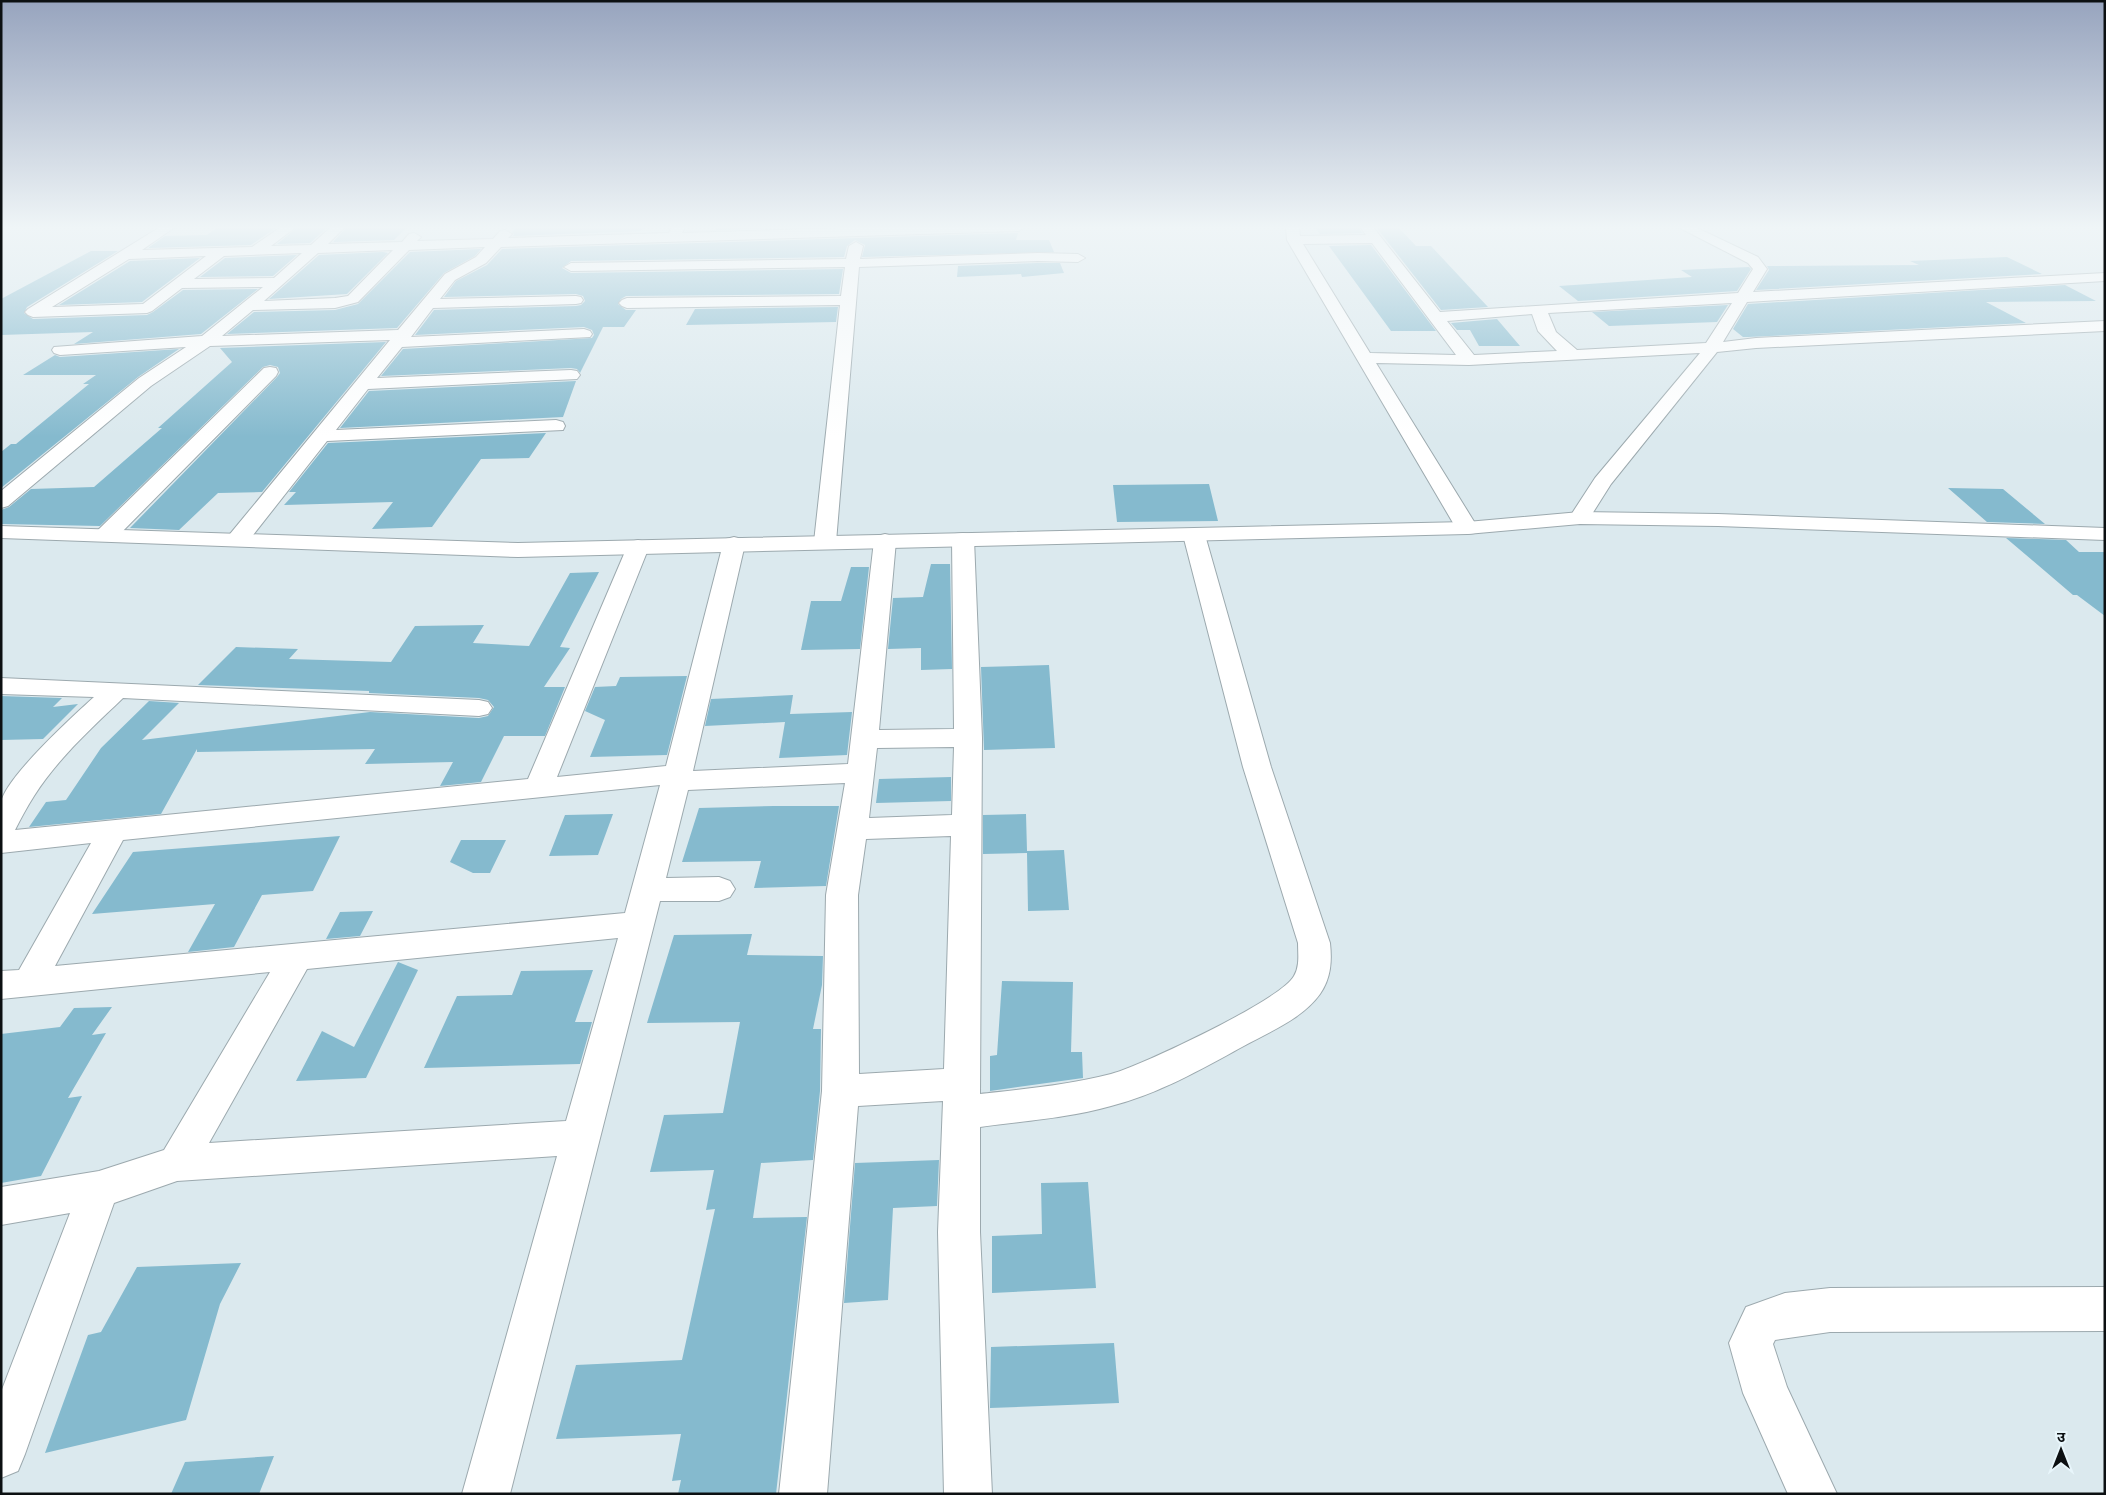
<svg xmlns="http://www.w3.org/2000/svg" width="2106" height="1495" viewBox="0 0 2106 1495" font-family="Jost,'Noto Sans Devanagari',sans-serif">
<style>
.building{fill:#85bace}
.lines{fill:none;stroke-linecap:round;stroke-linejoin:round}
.minor-casing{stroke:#9ca9ae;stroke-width:2}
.tertiary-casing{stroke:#9ca9ae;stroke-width:2}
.minor{fill:#fff;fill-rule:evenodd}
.tertiary{fill:#fff;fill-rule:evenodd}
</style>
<rect width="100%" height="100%" fill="#dbe9ee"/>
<!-- building -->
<path class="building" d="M 218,227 L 277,227 L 251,245 L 148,248 L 165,236 L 207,235 Z
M 298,227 L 328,227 L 310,243 L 277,244 Z
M 347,227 L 407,227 L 394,240 L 333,242 Z
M 516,227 L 644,227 L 641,231 L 668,230 L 513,236 L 514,234 L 512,232 Z
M 717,227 L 807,227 L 685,231 L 716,230 Z
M 1315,227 L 1358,227 L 1362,233 L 1320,234 Z
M 1376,227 L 1398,227 L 1416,246 L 1431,246 L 1488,307 L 1441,310 Z
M 1018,233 L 1016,240 L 1049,240 L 1054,252 L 862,257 L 865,245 L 855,240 L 847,246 L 844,257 L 571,261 L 562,268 L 571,273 L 843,269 L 839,294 L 626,296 L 621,299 L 618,304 L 626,310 L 636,310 L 624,327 L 603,327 L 580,373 L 577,369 L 571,368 L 381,376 L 403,349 L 592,338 L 594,335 L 592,330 L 584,327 L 415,335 L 434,310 L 576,306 L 581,305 L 585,301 L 583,296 L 576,294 L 444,297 L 456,281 L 487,265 L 502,249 Z
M 1371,245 L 1436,331 L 1391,331 L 1329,246 Z
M 481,249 L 475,256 L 444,273 L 397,328 L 227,334 L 254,312 L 335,310 L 358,304 L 410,252 Z
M 91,251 L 118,251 L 27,307 L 24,313 L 33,319 L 147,315 L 153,312 L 183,290 L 258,289 L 201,334 L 74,344 L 93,332 L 1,335 L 1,299 Z
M 383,252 L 388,253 L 347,294 L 269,299 L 319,255 Z
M 297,255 L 273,276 L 200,277 L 225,258 Z
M 2007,257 L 2042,274 L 1756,290 L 1769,270 L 1767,266 L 1919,265 L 1910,261 Z
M 200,258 L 142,302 L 59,305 L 130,261 Z
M 1038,263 L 1060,263 L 1064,273 L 1022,277 L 1021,274 L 957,277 L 958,266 Z
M 1749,267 L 1751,269 L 1737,291 L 1578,301 L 1559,286 L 1692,277 L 1681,270 Z
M 2065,285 L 2096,301 L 1986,302 L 2026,323 L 1748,337 L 1743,337 L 1733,329 L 1748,304 Z
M 1728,305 L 1717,322 L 1609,326 L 1592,312 Z
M 838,307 L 836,322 L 686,325 L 695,309 Z
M 1497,319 L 1520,346 L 1479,346 L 1470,330 L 1457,330 L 1451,323 Z
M 386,342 L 262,492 L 218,493 L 179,530 L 130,528 L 277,377 L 280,373 L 278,367 L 270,365 L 263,367 L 100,526 L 1,524 L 1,510 L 9,507 L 31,489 L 94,487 L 162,428 L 158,428 L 232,362 L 220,348 Z
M 179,349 L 138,377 L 1,488 L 1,452 L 11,444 L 16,444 L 89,384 L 83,384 L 96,375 L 23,375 L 55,355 L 60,357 Z
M 576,381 L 563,417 L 340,428 L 369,391 Z
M 546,433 L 529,458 L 481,459 L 432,527 L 372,529 L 393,502 L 284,505 L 296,492 L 289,492 L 328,443 Z
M 1209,484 L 1218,521 L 1117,522 L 1113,485 Z
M 1948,488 L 2003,489 L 2045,524 L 1987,522 Z
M 2006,538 L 2066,540 L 2079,552 L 2105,552 L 2105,616 L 2077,595 L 2073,595 Z
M 931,564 L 950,564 L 952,669 L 921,670 L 921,648 L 888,649 L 893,598 L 923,597 Z
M 851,567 L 869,567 L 860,649 L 801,650 L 811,601 L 841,601 Z
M 599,572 L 560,647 L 570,648 L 544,687 L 565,687 L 545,736 L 504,736 L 481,782 L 440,786 L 453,762 L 365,764 L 375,749 L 197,752 L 197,749 L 161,814 L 29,827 L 46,802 L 66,800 L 101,748 L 149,701 L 179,703 L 142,740 L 370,712 L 479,718 L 488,716 L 494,707 L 488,700 L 479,698 L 369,693 L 369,691 L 198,685 L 236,647 L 298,649 L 289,659 L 391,662 L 415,626 L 484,625 L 473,643 L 529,646 L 570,573 Z
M 1049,665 L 1055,748 L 984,750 L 981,667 Z
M 687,676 L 667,755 L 590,757 L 605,720 L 585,711 L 595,687 L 616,686 L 620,677 Z
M 793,695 L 790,714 L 852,712 L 847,755 L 779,758 L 785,722 L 705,726 L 711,699 Z
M 1,696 L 62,698 L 53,707 L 78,704 L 43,739 L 1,740 Z
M 951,777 L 951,801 L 876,803 L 879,779 Z
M 774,806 L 839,806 L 826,886 L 754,888 L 761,861 L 682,862 L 699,808 Z
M 613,814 L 598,855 L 549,856 L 565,815 Z
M 1026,814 L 1027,851 L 1064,850 L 1069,910 L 1028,911 L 1027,853 L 983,854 L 983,815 Z
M 340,836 L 313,891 L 262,895 L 234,947 L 188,952 L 215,904 L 92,914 L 133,852 Z
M 461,840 L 506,840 L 490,873 L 473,873 L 450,862 Z
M 373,911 L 360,936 L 326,939 L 340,912 Z
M 752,934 L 747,955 L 823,956 L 822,985 L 813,1029 L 821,1029 L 820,1091 L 813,1160 L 761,1163 L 753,1218 L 807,1217 L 776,1494 L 678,1494 L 681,1480 L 672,1481 L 681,1434 L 556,1439 L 576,1365 L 682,1360 L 715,1209 L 706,1210 L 714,1170 L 650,1172 L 664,1115 L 723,1113 L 740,1022 L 647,1023 L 674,935 Z
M 398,962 L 418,970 L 366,1078 L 296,1081 L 322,1031 L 354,1047 Z
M 593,970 L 575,1022 L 592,1022 L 580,1064 L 424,1068 L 457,996 L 512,995 L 521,971 Z
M 1002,981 L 1073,982 L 1071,1052 L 1082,1052 L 1083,1078 L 990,1091 L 990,1056 L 997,1055 Z
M 112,1007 L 92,1035 L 106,1033 L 68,1098 L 82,1096 L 41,1176 L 1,1183 L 1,1034 L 60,1027 L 74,1008 Z
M 939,1160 L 937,1206 L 893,1208 L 888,1300 L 844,1303 L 855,1163 Z
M 1088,1182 L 1096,1288 L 992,1293 L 992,1236 L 1042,1234 L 1041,1183 Z
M 241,1263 L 220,1304 L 186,1420 L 45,1453 L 88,1335 L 101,1332 L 137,1267 Z
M 1114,1343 L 1119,1403 L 990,1408 L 991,1347 Z
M 274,1456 L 259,1494 L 171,1494 L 185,1462 Z"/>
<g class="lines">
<defs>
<path id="minor" d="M 160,227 L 175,227 L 142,250 L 252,247 L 281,227 L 296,227 L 271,246 L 311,245 L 331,227 L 345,227 L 328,244 L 402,242 L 409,234 L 414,233 L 421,237 L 417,241 L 493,239 L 500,231 L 505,230 L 512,234 L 508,238 L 669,233 L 672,227 L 685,227 L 682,233 L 875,227 L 1025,227 L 1019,231 L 501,247 L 486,263 L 455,280 L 440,299 L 576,296 L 581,297 L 583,300 L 581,303 L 576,304 L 433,308 L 411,337 L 584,329 L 590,331 L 592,334 L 590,337 L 402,347 L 377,378 L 571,370 L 577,371 L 580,375 L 577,379 L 368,389 L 336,430 L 556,420 L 563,422 L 565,426 L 563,430 L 327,441 L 246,544 L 238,545 L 230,544 L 227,539 L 230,534 L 390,340 L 210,346 L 151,386 L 8,506 L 1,508 L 1,491 L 139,378 L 186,347 L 60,355 L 54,353 L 52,350 L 54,347 L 202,336 L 263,287 L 182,288 L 152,311 L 147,313 L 33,317 L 28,315 L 25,312 L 28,309 ZM 485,247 L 476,257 L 445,274 L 398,330 L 222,336 L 253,310 L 335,308 L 358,302 L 409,250 ZM 393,250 L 348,296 L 335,298 L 264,301 L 318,253 ZM 302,253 L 274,278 L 194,279 L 224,256 ZM 206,256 L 143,304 L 52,307 L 129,259 Z
M 1286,227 L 1299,227 L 1300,236 L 1366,235 L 1360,227 L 1373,227 L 1440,312 L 1738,293 L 1753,269 L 1748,263 L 1678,227 L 1695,227 L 1758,257 L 1767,269 L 1753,292 L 2105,273 L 2105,281 L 1747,302 L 1723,342 L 1756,338 L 2105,321 L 2105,331 L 1756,348 L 1717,352 L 1611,484 L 1587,522 L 1580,524 L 1573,522 L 1569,518 L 1595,478 L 1700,353 L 1469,365 L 1376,363 L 1478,528 L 1475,533 L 1467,534 L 1459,533 L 1456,528 L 1287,240 ZM 1372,243 L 1456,355 L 1370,353 L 1303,244 ZM 1732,303 L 1706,343 L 1577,350 L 1556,332 L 1548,313 ZM 1532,314 L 1538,331 L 1557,351 L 1474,355 L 1447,321 Z
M 856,242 L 863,246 L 860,259 L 1038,253 L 1078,254 L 1085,258 L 1078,262 L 1038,261 L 859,267 L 836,542 L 833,547 L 825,549 L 817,547 L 814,542 L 840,305 L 627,308 L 622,306 L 619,303 L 622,300 L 627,298 L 841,296 L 845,267 L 571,271 L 564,267 L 571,263 L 846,259 L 849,246 Z
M 270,367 L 276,368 L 278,372 L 276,376 L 114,540 L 106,541 L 98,540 L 95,535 L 98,530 L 264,368 Z
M 1194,529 L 1202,530 L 1205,535 L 1271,767 L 1330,943 C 1332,961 1331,978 1320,994 C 1302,1019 1269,1032 1242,1047 C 1200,1070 1158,1094 1111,1106 C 1069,1118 1024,1121 980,1127 L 980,1232 L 992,1494 L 944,1494 L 938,1232 L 943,1101 L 858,1106 L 827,1494 L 779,1494 L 822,1091 L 826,895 L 845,783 L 688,790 L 666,878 L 719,877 L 730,881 L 735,889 L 730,897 L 719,901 L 660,901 L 510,1494 L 462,1494 L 557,1156 L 177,1181 L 114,1203 L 25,1454 L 18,1471 L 1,1478 L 1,1392 L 70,1213 L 1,1225 L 1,1187 L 99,1171 L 164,1150 L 270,972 L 1,999 L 1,971 L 19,970 L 91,843 L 1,853 C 1,836 0,819 1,803 C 4,779 74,715 94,697 L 1,694 L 1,678 L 479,700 L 488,702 L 492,708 L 488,714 L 479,716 L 123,698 C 92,728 58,758 34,796 C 27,807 21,818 15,830 L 528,779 L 627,547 L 630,542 L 638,540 L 646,542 L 649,547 L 557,777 L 666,766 L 723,544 L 726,539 L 734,537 L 742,539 L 745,544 L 693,771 L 848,764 L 874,541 L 877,536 L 885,534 L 893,536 L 896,541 L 879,730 L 954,729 L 952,539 L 955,534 L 963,533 L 971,534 L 974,539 L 982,738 L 980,1094 C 1024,1089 1069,1085 1111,1074 C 1141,1066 1281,1000 1294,976 C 1300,966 1298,954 1298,943 L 1243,767 L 1183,535 L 1186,530 ZM 954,747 L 952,815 L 869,818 L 877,748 ZM 660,785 L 625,913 L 55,966 L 123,840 ZM 951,836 L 944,1069 L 859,1074 L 858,895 L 866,839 ZM 618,938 L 566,1121 L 209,1143 L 307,969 Z
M 2105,1287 L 2105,1331 L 1830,1332 L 1775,1340 L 1773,1344 L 1787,1387 L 1837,1494 L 1788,1494 L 1743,1393 L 1729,1343 L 1746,1307 L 1785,1293 L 1830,1288 Z"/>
<path id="tertiary" d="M 1580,512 L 1718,514 L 2105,528 L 2105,540 L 1718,526 L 1580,524 L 1467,534 L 518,557 L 1,538 L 1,526 L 518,543 L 1467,522 Z"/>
</defs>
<!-- minor casing -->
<use href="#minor" class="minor-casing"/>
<!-- tertiary casing -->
<use href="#tertiary" class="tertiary-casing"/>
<!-- minor -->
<use href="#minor" class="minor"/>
<!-- tertiary -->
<use href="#tertiary" class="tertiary"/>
</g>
<!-- sky -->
<linearGradient id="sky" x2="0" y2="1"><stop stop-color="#97a4be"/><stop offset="0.52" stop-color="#eff5f7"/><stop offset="1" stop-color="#eff5f7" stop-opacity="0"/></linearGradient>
<rect width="2106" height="437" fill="url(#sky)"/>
<!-- border -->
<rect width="2106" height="1495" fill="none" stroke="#0c1012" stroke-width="5"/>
<!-- north arrow -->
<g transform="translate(2061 1450)" stroke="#e8f6fb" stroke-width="4" paint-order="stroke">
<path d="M0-4L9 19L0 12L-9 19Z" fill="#0c1012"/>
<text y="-8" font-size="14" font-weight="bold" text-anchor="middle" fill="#0c1012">उ</text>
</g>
</svg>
